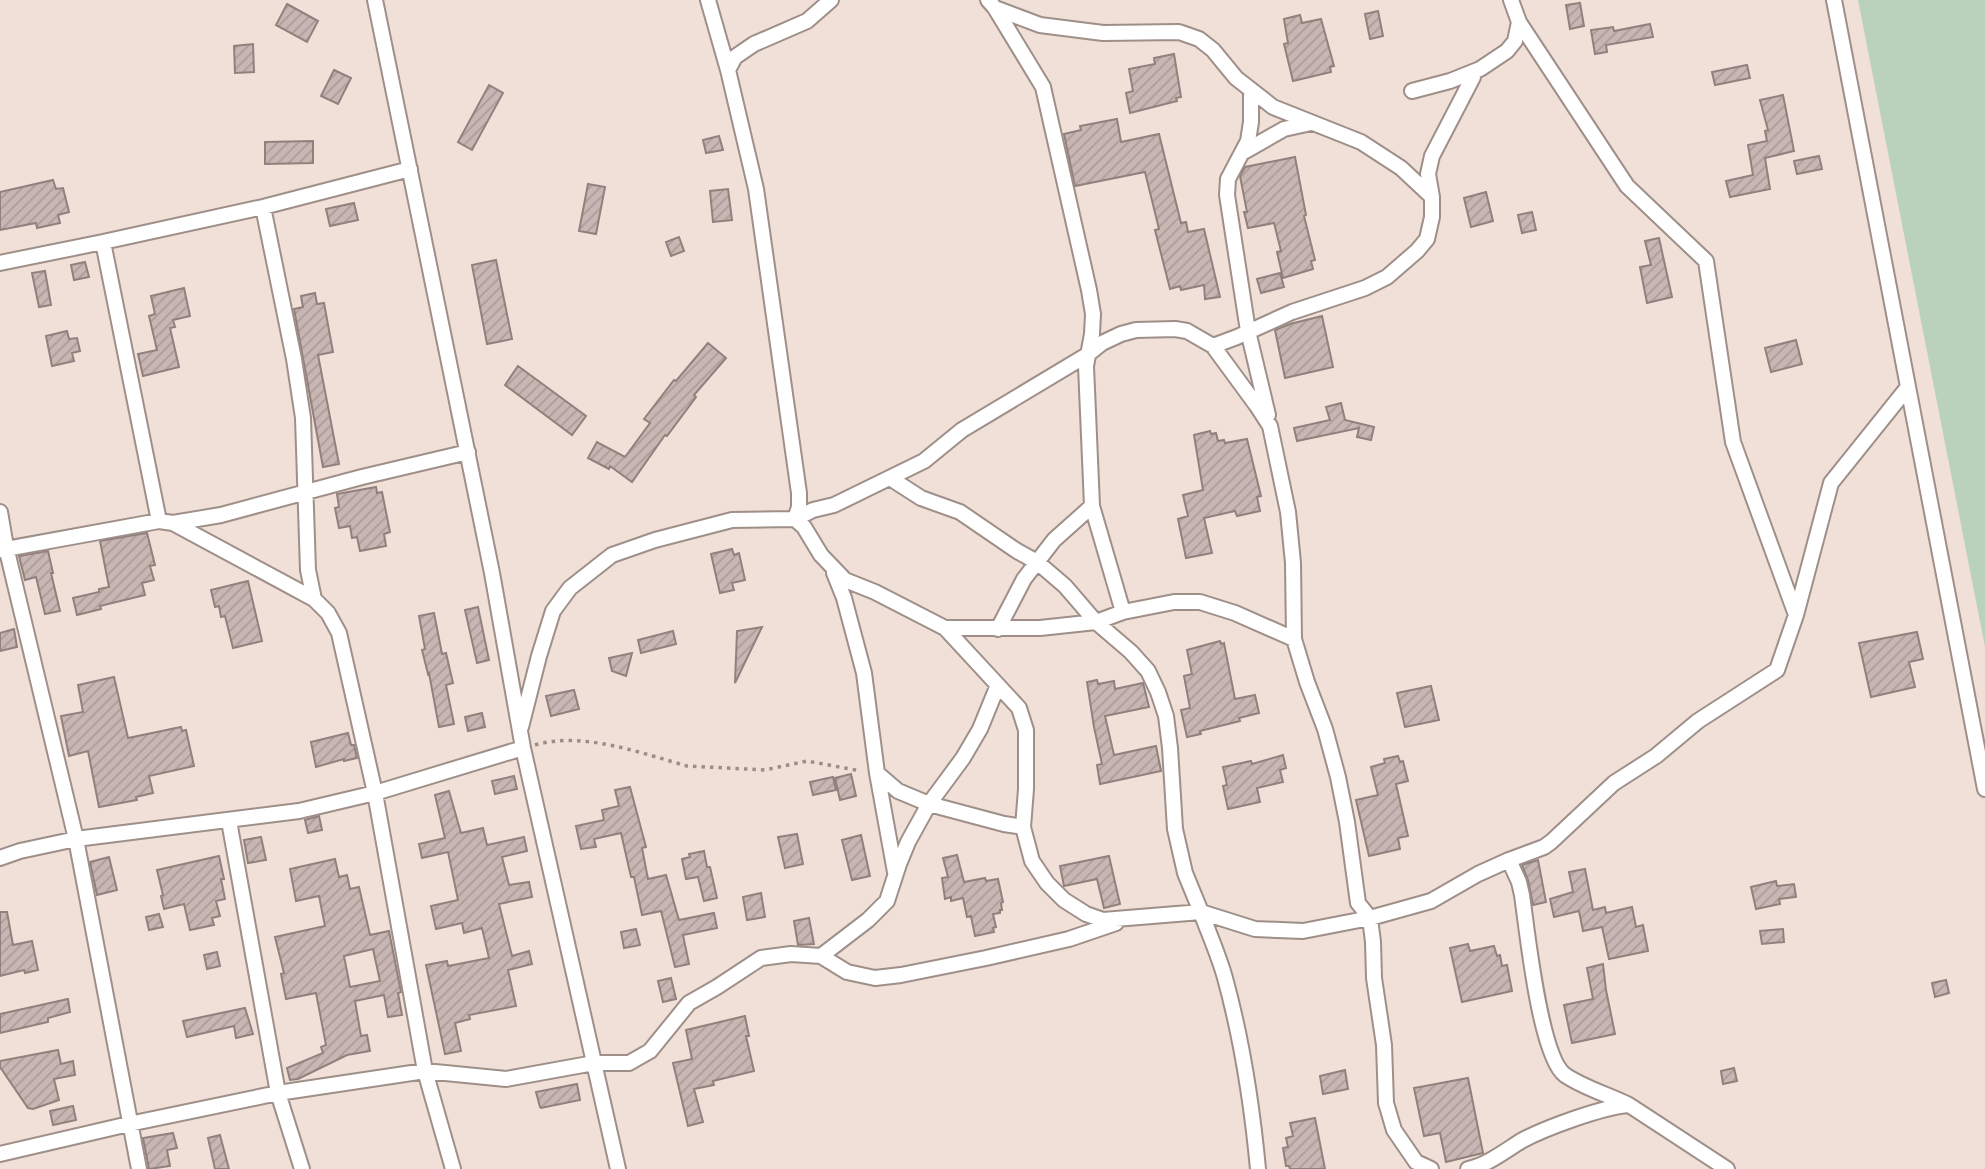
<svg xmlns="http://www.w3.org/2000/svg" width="1985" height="1169" viewBox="0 0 1985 1169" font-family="'Archivo Narrow',sans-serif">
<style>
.green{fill:#bad2bb}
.building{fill:url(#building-hatch);stroke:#91807d;stroke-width:2;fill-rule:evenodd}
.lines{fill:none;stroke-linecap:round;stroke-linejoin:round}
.minor-casing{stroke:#9e8f88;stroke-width:18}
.path{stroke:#9a8e88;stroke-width:3.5;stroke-dasharray:3.5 5;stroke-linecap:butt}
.minor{stroke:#fff;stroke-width:14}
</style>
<defs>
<pattern id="building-hatch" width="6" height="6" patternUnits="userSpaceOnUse" patternTransform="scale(1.75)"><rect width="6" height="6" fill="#c8b6b3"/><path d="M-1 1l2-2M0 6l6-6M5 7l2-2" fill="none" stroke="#ab9b99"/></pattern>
</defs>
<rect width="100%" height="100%" fill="#f0e0d8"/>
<!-- green -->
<path class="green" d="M 1858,0 L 1985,0 L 1985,647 Z"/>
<!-- building -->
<path class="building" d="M 1580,3 L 1584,26 L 1570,29 L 1566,5 Z
M 287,4 L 318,21 L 307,42 L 276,25 Z
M 1378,11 L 1383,36 L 1370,39 L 1365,14 Z
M 1300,15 L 1302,23 L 1321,19 L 1334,66 L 1330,67 L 1331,72 L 1293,81 L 1284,44 L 1288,43 L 1284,19 Z
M 1650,24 L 1653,37 L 1606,45 L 1607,52 L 1595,54 L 1591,30 L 1613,27 L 1614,31 Z
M 253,44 L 254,72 L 235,73 L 234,46 Z
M 1174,54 L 1181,97 L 1176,98 L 1177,101 L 1130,113 L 1126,93 L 1133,91 L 1129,69 L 1155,64 L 1154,58 Z
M 1747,65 L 1750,78 L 1715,85 L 1712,72 Z
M 334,70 L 351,78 L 338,104 L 321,96 Z
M 489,85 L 503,93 L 472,150 L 458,142 Z
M 1783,95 L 1794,151 L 1765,158 L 1770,189 L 1730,197 L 1726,181 L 1753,175 L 1748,145 L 1767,141 L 1765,131 L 1768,130 L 1760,100 Z
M 1117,119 L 1121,142 L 1159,134 L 1181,223 L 1186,222 L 1188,232 L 1204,229 L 1220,297 L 1205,299 L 1204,285 L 1181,290 L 1180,286 L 1170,289 L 1155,230 L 1159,229 L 1145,172 L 1075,186 L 1064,134 L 1081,130 L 1080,126 Z
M 719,136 L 723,150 L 706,153 L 703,140 Z
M 313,141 L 313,163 L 265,164 L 265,142 Z
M 1819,156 L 1822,169 L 1797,174 L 1794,161 Z
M 1295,157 L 1306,215 L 1304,216 L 1315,260 L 1311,261 L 1313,269 L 1283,278 L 1277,252 L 1281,251 L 1274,223 L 1248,228 L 1244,212 L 1247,212 L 1240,176 L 1245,167 Z
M 53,180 L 56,189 L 63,188 L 69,212 L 58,215 L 60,223 L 37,228 L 36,223 L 0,230 L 0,192 Z
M 588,184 L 605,187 L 596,234 L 579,231 Z
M 728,189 L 732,220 L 713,222 L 710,191 Z
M 1486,192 L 1493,221 L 1471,227 L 1464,198 Z
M 354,203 L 358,220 L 330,226 L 326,209 Z
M 1532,212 L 1536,230 L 1522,233 L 1518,215 Z
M 679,237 L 684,251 L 671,256 L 666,242 Z
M 1659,238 L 1672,297 L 1647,303 L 1640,267 L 1651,265 L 1645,241 Z
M 496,260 L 512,339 L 487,344 L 472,265 Z
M 85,262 L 89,277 L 74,280 L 71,265 Z
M 45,271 L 51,305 L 39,307 L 32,273 Z
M 1280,273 L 1284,287 L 1261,293 L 1257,279 Z
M 184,288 L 190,316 L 173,320 L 175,327 L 170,328 L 179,367 L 143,376 L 138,354 L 157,350 L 149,316 L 155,314 L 151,296 Z
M 315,293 L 317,304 L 324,303 L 333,352 L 318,355 L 339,464 L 323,467 L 294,309 L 303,307 L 301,296 Z
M 1322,316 L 1333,367 L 1285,378 L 1275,330 L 1290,324 Z
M 67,331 L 69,339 L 77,338 L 80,351 L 72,353 L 74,361 L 52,366 L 46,336 Z
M 1796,340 L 1802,364 L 1771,372 L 1765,348 Z
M 708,343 L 726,358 L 694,395 L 696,397 L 667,436 L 665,435 L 632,482 L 610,466 L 609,469 L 588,458 L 597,442 L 625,457 L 650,423 L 644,419 L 674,380 L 676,381 Z
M 518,366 L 586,416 L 572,435 L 505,385 Z
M 1341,403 L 1345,420 L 1374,427 L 1371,440 L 1357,437 L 1359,428 L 1297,441 L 1294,428 L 1330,420 L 1326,407 Z
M 1210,431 L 1211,434 L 1216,433 L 1218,441 L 1224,440 L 1225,443 L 1247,439 L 1261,496 L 1257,497 L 1260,511 L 1237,516 L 1235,511 L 1204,518 L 1212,553 L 1186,558 L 1178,519 L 1188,516 L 1183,495 L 1203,490 L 1194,435 Z
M 376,487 L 377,493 L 382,492 L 390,532 L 384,534 L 386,546 L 360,551 L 357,537 L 352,538 L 350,526 L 339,528 L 335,508 L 339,507 L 337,494 Z
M 147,533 L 155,565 L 150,566 L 154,580 L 142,583 L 145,595 L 100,606 L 101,609 L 77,615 L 73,598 L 99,592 L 99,589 L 109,587 L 100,541 Z
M 732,549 L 734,555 L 739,553 L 745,580 L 732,583 L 734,590 L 720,593 L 711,554 Z
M 48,551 L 53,573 L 51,573 L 60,611 L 45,614 L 36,577 L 25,580 L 19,556 Z
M 248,581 L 262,641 L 233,648 L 225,616 L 221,617 L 219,606 L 215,607 L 211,590 Z
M 478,607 L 489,660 L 477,663 L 465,610 Z
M 434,613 L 442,654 L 446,653 L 453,683 L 446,685 L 454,724 L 439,727 L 429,673 L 428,674 L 422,650 L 425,649 L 419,616 Z
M 762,627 L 735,683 L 737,631 Z
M 14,629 L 17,647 L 0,651 L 0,633 Z
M 673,631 L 676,644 L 641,653 L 638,640 Z
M 1917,632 L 1923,659 L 1909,662 L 1915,687 L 1871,697 L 1859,643 Z
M 1220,641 L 1221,644 L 1224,643 L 1235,699 L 1255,695 L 1259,713 L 1239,718 L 1240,721 L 1200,731 L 1201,734 L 1187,737 L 1181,710 L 1190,708 L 1184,676 L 1192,674 L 1187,650 Z
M 632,653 L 626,676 L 612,671 L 609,658 Z
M 114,677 L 128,738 L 181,727 L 182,731 L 186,730 L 194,766 L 149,776 L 153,793 L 136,797 L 137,800 L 99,807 L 88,751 L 69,756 L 61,716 L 83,712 L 78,685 Z
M 1097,680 L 1098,684 L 1114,681 L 1115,689 L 1143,683 L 1149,707 L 1105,716 L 1114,755 L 1156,746 L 1161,771 L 1100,784 L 1097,765 L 1102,764 L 1094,727 L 1087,682 Z
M 1431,686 L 1439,720 L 1405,727 L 1397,693 Z
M 574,690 L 579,709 L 551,716 L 546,696 Z
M 482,713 L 485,727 L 468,731 L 465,717 Z
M 348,733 L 351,745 L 354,745 L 357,758 L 344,761 L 344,759 L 316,767 L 311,742 Z
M 1283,755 L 1286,768 L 1280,770 L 1283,782 L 1257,788 L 1260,802 L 1228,809 L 1223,786 L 1227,785 L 1223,767 L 1251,761 L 1252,764 Z
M 1398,756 L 1400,762 L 1403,761 L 1408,781 L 1396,784 L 1408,836 L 1398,838 L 1400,849 L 1369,856 L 1356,800 L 1378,795 L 1371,767 L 1385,763 L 1384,759 Z
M 851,774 L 856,796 L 840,800 L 835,778 Z
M 514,776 L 517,789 L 495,794 L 492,781 Z
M 833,777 L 836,790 L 813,795 L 810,782 Z
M 630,787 L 646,847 L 642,848 L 648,879 L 666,875 L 679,920 L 714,913 L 717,928 L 683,935 L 689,964 L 675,967 L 661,911 L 642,915 L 634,877 L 631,877 L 621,833 L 594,839 L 596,847 L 581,849 L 576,826 L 604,820 L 602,810 L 619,806 L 615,790 Z
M 449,791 L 461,833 L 483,828 L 487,845 L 524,837 L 527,851 L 502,857 L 509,885 L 529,882 L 532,897 L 499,904 L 512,956 L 529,951 L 532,964 L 508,970 L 516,1006 L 469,1015 L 470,1019 L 455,1023 L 461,1051 L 445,1054 L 426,965 L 447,961 L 448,966 L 489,958 L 482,928 L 464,933 L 462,923 L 436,929 L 431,906 L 458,900 L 448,852 L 422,858 L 419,844 L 445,838 L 435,795 Z
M 319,816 L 322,830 L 308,833 L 305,820 Z
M 797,834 L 803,864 L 785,868 L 778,837 Z
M 861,835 L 870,876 L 852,880 L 842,840 Z
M 261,837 L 266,860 L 248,863 L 244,840 Z
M 704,851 L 707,867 L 710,867 L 717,898 L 704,901 L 698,877 L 686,879 L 682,859 L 690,857 L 689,854 Z
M 957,855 L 964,882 L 985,878 L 986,881 L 998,879 L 1003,902 L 1001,903 L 1002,910 L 1000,910 L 1000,913 L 993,914 L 996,927 L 993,928 L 994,932 L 975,936 L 971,916 L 967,917 L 963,898 L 951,901 L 951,897 L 945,899 L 942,878 L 948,877 L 943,858 Z
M 219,856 L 224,879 L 221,879 L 225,899 L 216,901 L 220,916 L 212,918 L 214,925 L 190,930 L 184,904 L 164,909 L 161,896 L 163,895 L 157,870 Z
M 1109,856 L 1120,904 L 1104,908 L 1097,879 L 1064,886 L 1060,866 Z
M 109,857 L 117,890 L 97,895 L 90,862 Z
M 335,859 L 339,877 L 347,875 L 350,889 L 359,887 L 370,935 L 389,931 L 401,992 L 398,993 L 402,1015 L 388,1017 L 384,995 L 355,1001 L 361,1036 L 367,1035 L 370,1051 L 347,1055 L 298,1079 L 290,1080 L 287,1068 L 323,1053 L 321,1047 L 326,1045 L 316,993 L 286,999 L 281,974 L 284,973 L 275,937 L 325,926 L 319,896 L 296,901 L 290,869 ZM 373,949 L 380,981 L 350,987 L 344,956 Z
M 1538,860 L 1546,902 L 1533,905 L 1528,880 L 1522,865 Z
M 1585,869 L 1593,910 L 1605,907 L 1606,913 L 1632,907 L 1636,927 L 1643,925 L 1648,951 L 1609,959 L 1602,927 L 1583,931 L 1579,911 L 1554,917 L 1550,899 L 1573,892 L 1569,872 Z
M 1776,881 L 1777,886 L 1794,884 L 1796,897 L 1779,899 L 1780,904 L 1756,909 L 1751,887 Z
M 761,893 L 765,917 L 747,920 L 743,897 Z
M 0,912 L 7,912 L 13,945 L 32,941 L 38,970 L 25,973 L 24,970 L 0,976 Z
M 159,914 L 163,927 L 149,930 L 146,917 Z
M 809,918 L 814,944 L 798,945 L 794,921 Z
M 636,929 L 640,945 L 624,948 L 621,932 Z
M 1783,929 L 1784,942 L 1762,944 L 1760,931 Z
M 1468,944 L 1470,951 L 1494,946 L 1497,956 L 1500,955 L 1502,966 L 1507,965 L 1512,991 L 1462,1002 L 1450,948 Z
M 217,952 L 220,966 L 207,969 L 204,955 Z
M 1603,964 L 1606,990 L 1615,1034 L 1572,1043 L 1564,1005 L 1593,999 L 1587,968 Z
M 671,978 L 676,999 L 663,1002 L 658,981 Z
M 1946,980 L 1949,993 L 1935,997 L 1932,983 Z
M 68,999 L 70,1012 L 48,1018 L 48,1022 L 0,1033 L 0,1014 Z
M 245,1008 L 253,1034 L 236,1038 L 234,1026 L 187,1037 L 183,1021 Z
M 745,1016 L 749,1036 L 746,1036 L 754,1071 L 713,1081 L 714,1085 L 694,1089 L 703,1122 L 688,1126 L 673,1063 L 692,1059 L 686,1030 Z
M 58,1050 L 61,1064 L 73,1061 L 75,1075 L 54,1079 L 59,1100 L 33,1109 L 28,1108 L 0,1067 L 0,1061 Z
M 1734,1068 L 1737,1081 L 1723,1084 L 1721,1071 Z
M 1345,1070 L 1348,1089 L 1323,1094 L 1320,1076 Z
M 1468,1078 L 1483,1153 L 1446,1162 L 1440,1133 L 1424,1136 L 1414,1088 Z
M 577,1084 L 580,1100 L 541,1108 L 540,1107 L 536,1092 Z
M 73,1106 L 76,1120 L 53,1125 L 50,1111 Z
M 1315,1118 L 1325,1169 L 1290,1169 L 1289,1166 L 1286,1166 L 1283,1148 L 1288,1147 L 1286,1138 L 1293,1136 L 1290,1123 Z
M 173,1133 L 177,1148 L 167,1150 L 170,1166 L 149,1169 L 143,1138 Z
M 220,1135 L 229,1169 L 215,1169 L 208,1138 Z"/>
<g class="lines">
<defs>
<path id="minor" d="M 375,0 L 492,573 L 523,748 L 618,1169
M 708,0 L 728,70
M 988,0 L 995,8 L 1040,25 L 1103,33 L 1179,32 L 1199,39 L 1213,50 L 1236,78 L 1273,107 L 1361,142 L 1401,168 L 1432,197
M 1511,0 L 1519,22 L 1627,186 L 1706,261 L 1733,442 L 1796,615
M 1834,0 L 1985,789
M 995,8 L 1043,87 L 1089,290 L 1093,314 L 1092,334 L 1086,366 L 1092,506 L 1123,612
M 1251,90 L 1251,122 L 1248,141 L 1228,179 L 1227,195 L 1248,331 L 1268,415
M 1412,91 L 1450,81 L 1480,69 L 1507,51 L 1515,41 L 1519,22
M 1242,153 L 1284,129 L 1311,123
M 263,207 L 294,359 L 303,418 L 308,570 L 314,599 L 328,613 L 339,633 L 375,793 L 425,1071 L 453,1169
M 0,263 L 103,242
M 1213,346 L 1237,337 L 1292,312 L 1365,288 L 1387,277 L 1417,251 L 1427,239 L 1432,217 L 1432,197 L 1428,174 L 1432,156 L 1473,77
M 890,478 L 921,498 L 960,512 L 1017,551 L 1037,562 L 1065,586 L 1096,622 L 1131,652 L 1148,671 L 1158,692 L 1166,716 L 1170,748 L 1175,829 L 1185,873 L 1201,912 L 1255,929 L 1303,931 L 1370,918 L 1431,901 L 1478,874 L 1509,860 L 1544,847 L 1551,842 L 1614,783 L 1656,756 L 1698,721 L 1777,670 L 1796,615 L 1831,483 L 1908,387
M 0,512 L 6,547 L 76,839 L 139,1169
M 795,519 L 813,510 L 834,505 L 924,461 L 962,430 L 1087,355 L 1102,343 L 1121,334 L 1136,330 L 1175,329 L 1187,331 L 1213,346 L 1257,406 L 1270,426 L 1288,512 L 1293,563 L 1294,639
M 795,519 L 799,507 L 799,493 L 756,189 L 728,70 L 735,57 L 754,44 L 807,21 L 831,0
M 159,521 L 103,242 L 263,207 L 410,169
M 173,523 L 221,515 L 362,477 L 468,452
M 0,550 L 159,521 L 173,523 L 314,599
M 834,573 L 844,598 L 864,673 L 877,773 L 898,791 L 929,804 L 1004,824 L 1023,827
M 945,628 L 1040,628 L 1096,622 L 1123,612 L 1174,602 L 1200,602 L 1235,613 L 1294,639 L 1307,682 L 1325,729 L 1338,777 L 1347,822 L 1358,903 L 1370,918 L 1373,942 L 1374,978 L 1384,1045 L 1386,1103 L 1394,1130 L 1416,1162 L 1431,1169
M 998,629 L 1024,579 L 1054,540 L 1092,506
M 521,727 L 539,656 L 553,611 L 570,588 L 612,555 L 655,540 L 732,520 L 795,519 L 804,527 L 821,555 L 845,580 L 875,592 L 945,628 L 1019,708 L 1026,730 L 1026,789 L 1023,827 L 1032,861 L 1047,883 L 1064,900 L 1086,914 L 1103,920 L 1201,912 C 1209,934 1219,956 1225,978 C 1242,1040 1252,1105 1258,1169
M 877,773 L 895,872
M 229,821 L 278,1093 L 302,1169
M 0,858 L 20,851 L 76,839 L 299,811 L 375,793 L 523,748
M 1509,860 L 1519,882 L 1522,895 C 1527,930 1540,1057 1565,1075 C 1584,1088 1609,1095 1629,1105
M 821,956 L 868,920 L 887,901 L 899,864 L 908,842 L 929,804 L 963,758 L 980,729 L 998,685
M 0,1154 L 129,1124 L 278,1093 L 425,1071 L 506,1079 L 594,1063 L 629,1063 L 650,1051 L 689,1003 L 717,987 L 761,958 L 791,954 L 821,956 L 847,972 L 875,978 L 901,975 L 986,958 L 1069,939 L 1116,923
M 1468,1169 C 1487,1165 1505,1151 1521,1141 C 1545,1128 1602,1107 1629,1105 L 1727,1169"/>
</defs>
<!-- minor casing -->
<use href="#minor" class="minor-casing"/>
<!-- path -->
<path class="path" d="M 535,745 C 582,731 641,753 687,766 L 765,770 L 807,761 L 861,771"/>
<!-- minor -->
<use href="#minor" class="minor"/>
</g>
</svg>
